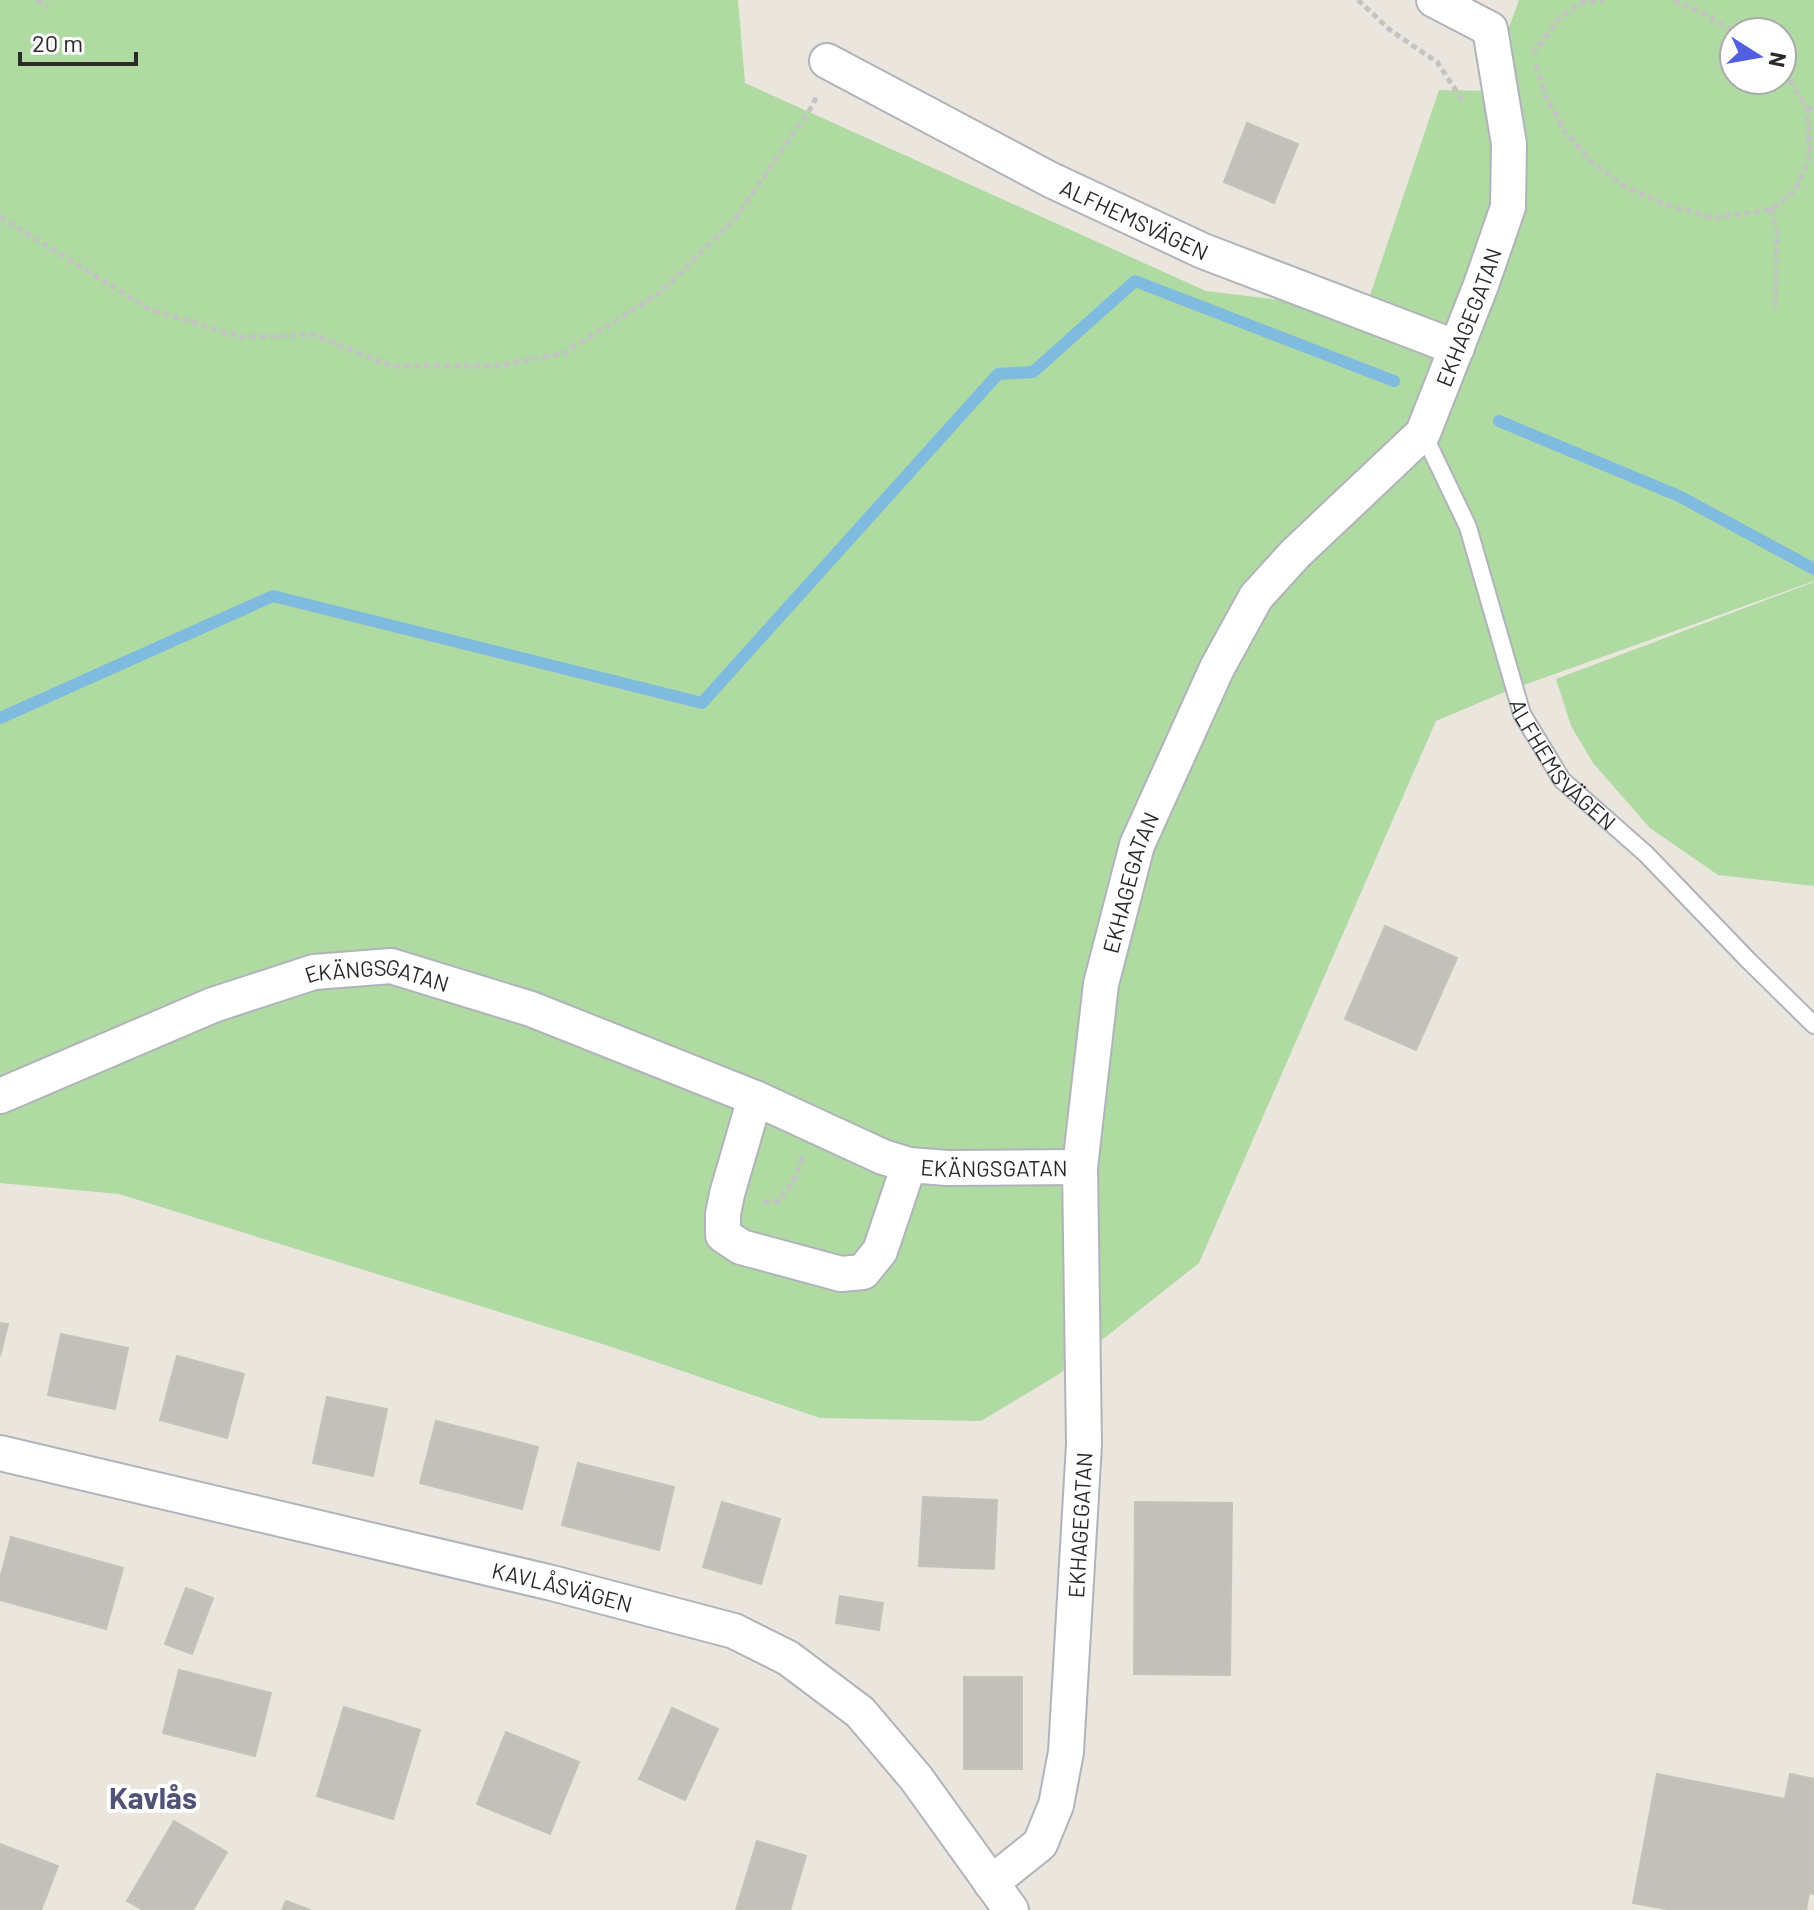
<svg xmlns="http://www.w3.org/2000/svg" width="1814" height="1910" viewBox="0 0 1814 1910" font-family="Barlow,sans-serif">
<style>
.green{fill:#afdaa1;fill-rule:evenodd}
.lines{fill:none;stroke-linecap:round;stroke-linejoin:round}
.stream{stroke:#7ebbdf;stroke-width:12}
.building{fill:#c3c0b9;stroke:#c5c2b8;stroke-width:2}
.service-casing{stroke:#b1b3bc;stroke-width:20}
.minor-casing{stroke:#b1b3bc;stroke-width:38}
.path{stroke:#c3c3c3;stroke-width:5;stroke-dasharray:6 4;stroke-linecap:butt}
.service{stroke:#fff;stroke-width:16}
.minor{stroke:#fff;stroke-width:34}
.labels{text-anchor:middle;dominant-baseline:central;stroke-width:8;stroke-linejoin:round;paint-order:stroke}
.street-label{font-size:22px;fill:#2a2a2a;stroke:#fff}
.district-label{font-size:30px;font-weight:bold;fill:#505375;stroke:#fff}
</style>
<rect width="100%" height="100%" fill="#eae6de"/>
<!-- green -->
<path class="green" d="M 0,0 L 738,0 L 745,83 L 1206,291 L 1365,310 L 1439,90 L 1486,91 L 1519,0 L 1814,0 L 1814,581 L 1502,693 L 1436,721 L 1199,1263 L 1059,1374 L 981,1421 L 820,1418 L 609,1346 L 119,1194 L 0,1183 ZM 1734,32 L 1782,32 L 1782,80 L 1734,80 Z
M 1814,582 L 1814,886 L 1718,875 L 1650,828 L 1593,763 L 1571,726 L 1556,679 Z"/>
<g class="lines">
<!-- stream -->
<path class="stream" d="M 1499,421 L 1679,496 L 1814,569
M 0,718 L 273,596 L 702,703 L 998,374 L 1033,372 L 1135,281 L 1394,381"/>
</g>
<!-- building -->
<path class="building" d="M 1247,123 L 1298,144 L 1274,203 L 1224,182 Z
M 1385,926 L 1457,958 L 1416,1050 L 1345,1019 Z
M 0,1323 L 8,1324 L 0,1356 Z
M 61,1334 L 128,1348 L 115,1409 L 48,1395 Z
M 177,1356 L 244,1374 L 227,1438 L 160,1420 Z
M 327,1397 L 387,1409 L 373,1476 L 313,1463 Z
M 436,1421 L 538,1447 L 522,1509 L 420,1483 Z
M 578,1463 L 674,1487 L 659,1550 L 562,1525 Z
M 923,1497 L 997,1500 L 994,1569 L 919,1566 Z
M 722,1502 L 780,1519 L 761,1584 L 703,1567 Z
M 1135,1502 L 1232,1503 L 1230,1675 L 1134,1674 Z
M 11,1537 L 123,1568 L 106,1629 L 0,1600 L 0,1579 Z
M 186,1588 L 213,1598 L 192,1654 L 165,1644 Z
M 840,1596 L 883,1603 L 879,1630 L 836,1623 Z
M 179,1670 L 271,1693 L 255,1756 L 163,1733 Z
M 964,1677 L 1022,1677 L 1022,1769 L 964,1769 Z
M 344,1707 L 420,1730 L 393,1819 L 317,1796 Z
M 672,1708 L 718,1729 L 685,1800 L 639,1779 Z
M 506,1732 L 579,1762 L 550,1834 L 477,1804 Z
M 1657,1774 L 1785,1799 L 1790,1774 L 1814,1779 L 1814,1894 L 1809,1893 L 1806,1910 L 1672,1910 L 1633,1903 Z
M 174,1821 L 227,1852 L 193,1910 L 143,1910 L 127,1901 Z
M 757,1841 L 806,1856 L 790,1910 L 736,1910 Z
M 0,1844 L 58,1866 L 41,1910 L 0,1910 Z
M 286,1901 L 310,1910 L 282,1910 Z"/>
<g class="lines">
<defs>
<g id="service">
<path id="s1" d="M 1423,433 L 1468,527 L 1522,714 L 1562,780 L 1646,854 L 1747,959 L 1814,1025"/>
</g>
<g id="minor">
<path id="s2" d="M 827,61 L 1051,180 L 1203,251 L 1457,348"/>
<path id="s3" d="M 0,1096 L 213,1005 L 314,972 L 391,966 L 531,1009 L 755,1098 L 883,1157 L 909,1165 L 947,1168 L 1080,1167"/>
<path d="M 755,1098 L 727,1194 L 723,1214 L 723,1235 L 741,1247 L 841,1274 L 863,1272 L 880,1251 L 909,1165"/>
<path id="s4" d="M 0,1453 L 552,1583 L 734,1631 L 788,1658 L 860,1712 L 916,1778 L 1011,1910"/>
<path id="s5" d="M 991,1883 L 1040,1844 L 1056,1805 L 1066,1752 L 1084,1444 L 1080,1167 L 1101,984 L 1137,845 L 1217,668 L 1256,597 L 1295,554 L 1423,433 L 1481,285 L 1508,207 L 1509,144 L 1490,29 L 1434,0"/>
</g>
</defs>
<!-- service casing -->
<use href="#service" class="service-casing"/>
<!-- minor casing -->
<use href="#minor" class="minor-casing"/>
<!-- path -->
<path class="path" d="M 37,0 L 48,7
M 1358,0 L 1390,30 L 1437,62 L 1463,101
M 1674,0 L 1703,13 L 1734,32
M 1533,54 L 1557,21 L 1579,3 L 1604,0
M 1536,65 L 1545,94 L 1565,132 L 1593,163 L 1622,185 L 1663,204 L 1714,218 L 1772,209 L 1795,191 L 1810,154 L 1807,110 L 1789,78 L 1782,71
M 1807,110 L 1814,106
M 1772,209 L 1777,233 L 1775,311
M 0,217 L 149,309 L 241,337 L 313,335 L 392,366 L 494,366 L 562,354 L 661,292 L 734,220 L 813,105 L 816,97
M 763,1202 L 778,1201 L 793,1182 L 803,1157"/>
<!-- service -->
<use href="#service" class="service"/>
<!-- minor -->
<use href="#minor" class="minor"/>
</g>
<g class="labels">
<!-- street labels -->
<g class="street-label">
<text stroke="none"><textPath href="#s2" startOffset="346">ALFHEMSVÄGEN</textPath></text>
<text stroke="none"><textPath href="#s5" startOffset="1706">EKHAGEGATAN</textPath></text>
<text stroke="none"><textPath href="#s1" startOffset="364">ALFHEMSVÄGEN</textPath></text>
<text stroke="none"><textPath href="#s5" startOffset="1034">EKHAGEGATAN</textPath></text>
<text stroke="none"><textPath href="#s3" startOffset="402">EKÄNGSGATAN</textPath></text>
<text stroke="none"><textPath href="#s3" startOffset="1056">EKÄNGSGATAN</textPath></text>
<text stroke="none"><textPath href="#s5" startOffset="386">EKHAGEGATAN</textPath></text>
<text stroke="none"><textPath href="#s4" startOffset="578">KAVLÅSVÄGEN</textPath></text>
</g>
<!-- district labels -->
<g class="district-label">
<text x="153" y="1797">Kavlås</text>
</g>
</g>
<!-- north arrow -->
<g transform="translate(1758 56) rotate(101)"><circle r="38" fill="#ffffff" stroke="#aaaaaa" stroke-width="2"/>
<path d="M0-6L14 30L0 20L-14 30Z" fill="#525fe3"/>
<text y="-12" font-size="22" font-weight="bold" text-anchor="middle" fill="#2a2a2a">N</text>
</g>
<!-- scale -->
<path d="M20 52v12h116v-12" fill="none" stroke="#2a2a2a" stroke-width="4"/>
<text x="32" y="52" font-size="24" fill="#2a2a2a" stroke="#ffffff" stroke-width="6" paint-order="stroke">20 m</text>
</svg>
